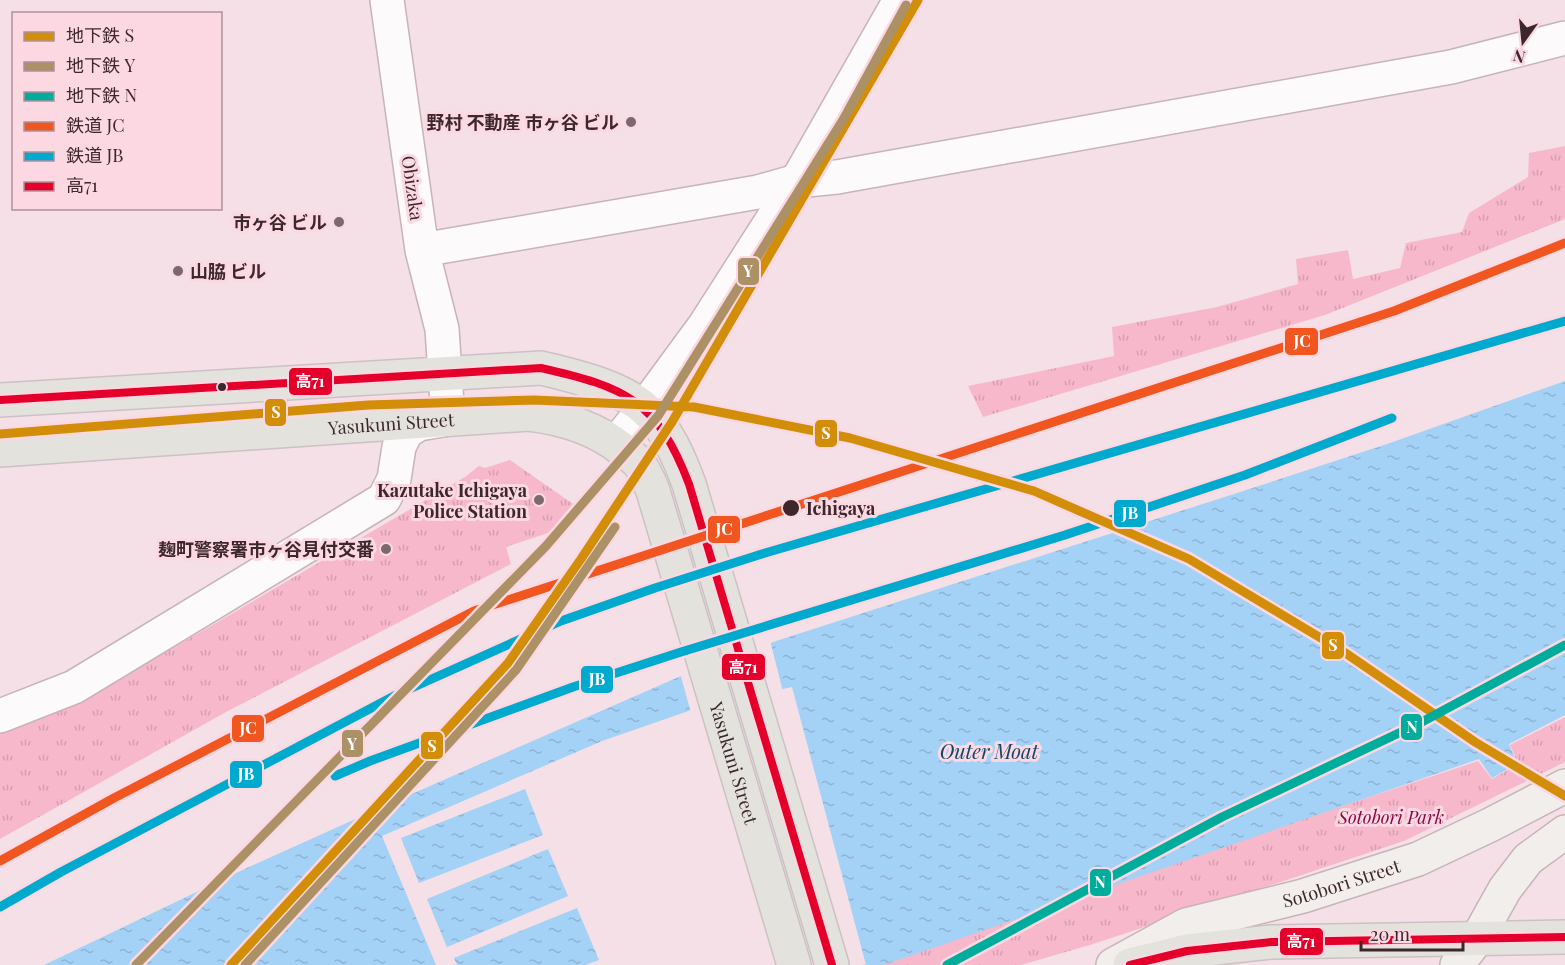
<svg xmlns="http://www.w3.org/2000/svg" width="1565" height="965" viewBox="0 0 1565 965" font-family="'Playfair Display','Noto Sans JP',serif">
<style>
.park{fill:url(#park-tufts)}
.water{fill:url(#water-ripples)}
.pier{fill:#f4e0e6}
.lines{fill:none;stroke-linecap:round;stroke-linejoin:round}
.minor-casing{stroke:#c7b4ba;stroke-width:36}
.tertiary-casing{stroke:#c7b4ba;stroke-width:36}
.secondary-casing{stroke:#c7b4ba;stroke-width:36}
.primary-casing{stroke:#ccc1c4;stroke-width:36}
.minor{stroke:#fdfafb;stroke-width:33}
.tertiary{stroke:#fdfafb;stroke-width:33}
.secondary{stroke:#f1eeec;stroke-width:33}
.primary{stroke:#e3e2dd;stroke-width:33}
.bus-1-casing{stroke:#fcd8e2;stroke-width:12}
.bus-1{stroke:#e4002b;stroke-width:8}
.rail-1-casing{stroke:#fcd8e2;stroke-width:14}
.rail-2-casing{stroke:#fcd8e2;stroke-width:14}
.rail-1{stroke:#f15620;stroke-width:9}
.rail-2{stroke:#00a9ce;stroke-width:9}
.metro-1-casing{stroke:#fcd8e2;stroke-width:14}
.metro-2-casing{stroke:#fcd8e2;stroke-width:14}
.metro-3-casing{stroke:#fcd8e2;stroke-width:14}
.metro-1{stroke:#d28d09;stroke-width:9}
.metro-2{stroke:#ad9166;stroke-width:9}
.metro-3{stroke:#00ac9b;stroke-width:9}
.poi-dot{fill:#7c686e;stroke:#fcd8e2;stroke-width:2}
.bus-dot{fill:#3c272d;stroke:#fcd8e2;stroke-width:2}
.labels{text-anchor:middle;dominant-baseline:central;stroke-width:6;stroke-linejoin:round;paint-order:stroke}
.poi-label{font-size:18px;font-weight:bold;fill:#3c272d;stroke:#fcd8e2;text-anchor:end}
.street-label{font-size:18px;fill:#3c272d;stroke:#fcd8e2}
.stop-label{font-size:18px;font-weight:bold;fill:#3c272d;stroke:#fcd8e2;text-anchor:start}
.park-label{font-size:18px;font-style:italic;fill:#880946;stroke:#fcd8e2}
.water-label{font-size:20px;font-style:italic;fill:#0e4869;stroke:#fcd8e2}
.line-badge{stroke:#fcd8e2;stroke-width:2}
.badge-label{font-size:16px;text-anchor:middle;font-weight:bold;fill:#fff}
</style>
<defs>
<pattern id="park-tufts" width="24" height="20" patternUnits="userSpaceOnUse" patternTransform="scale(1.5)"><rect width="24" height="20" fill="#f8b8cc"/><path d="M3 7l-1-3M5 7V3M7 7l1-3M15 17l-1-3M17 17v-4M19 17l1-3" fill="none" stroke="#d69eb0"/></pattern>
<pattern id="water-ripples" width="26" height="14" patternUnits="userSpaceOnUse" patternTransform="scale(1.5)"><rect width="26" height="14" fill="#a4d1f6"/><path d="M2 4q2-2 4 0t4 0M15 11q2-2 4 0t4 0" fill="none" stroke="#8eb3d3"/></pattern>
</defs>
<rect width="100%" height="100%" fill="#f4e0e6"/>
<!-- park -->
<path class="park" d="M 1565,146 L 1565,219 L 1325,315 L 983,417 L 968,386 L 1114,356 L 1112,327 L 1217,307 L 1298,284 L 1296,259 L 1348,250 L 1353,279 L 1400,268 L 1406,243 L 1462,232 L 1469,213 L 1528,177 L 1529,153 Z
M 510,460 L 576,506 L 566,527 L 506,547 L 511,564 L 226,712 L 0,839 L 0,732 L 62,708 L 103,689 L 465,477 L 479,466 L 485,468 Z
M 1565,717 L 1565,762 L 1404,841 L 1090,945 L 1021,965 L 862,965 L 1478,761 L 1492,779 L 1518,764 L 1510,745 Z"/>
<!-- water -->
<path class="water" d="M 1565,381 L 1565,715 L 1509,744 L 1517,764 L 1492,778 L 1479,759 L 884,965 L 866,965 L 792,687 L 697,708 L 602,741 L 382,836 L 436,965 L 44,965 L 251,866 L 382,807 L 681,676 L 776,641 L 1265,484 L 1387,444 Z
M 525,789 L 543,835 L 419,883 L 401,838 Z
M 548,849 L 568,896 L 447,947 L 427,899 Z
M 577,908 L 599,960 L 585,965 L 457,965 L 454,958 Z"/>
<!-- pier -->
<path class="pier" d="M 770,640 L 783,692 L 691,713 L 680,673 Z"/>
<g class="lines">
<defs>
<path id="minor" d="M 422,250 L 758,192 L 797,181 L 837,177 L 1451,67 L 1565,38
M 0,716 L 74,687 L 384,499 L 394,479 L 399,447 L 406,432 L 419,424 L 448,419 L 442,329 L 422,250 L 387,0"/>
<path id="tertiary" d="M 616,444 L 644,408 L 705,325 L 797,181 L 900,0"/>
<g id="secondary">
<path id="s1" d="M 1113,965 L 1186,925 L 1303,896 L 1418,859 L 1490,825 L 1565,786"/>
<path d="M 1457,965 L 1477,939 L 1505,889 L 1528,859 L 1565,832"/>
</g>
<g id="primary">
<path d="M 0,400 L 541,368 C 572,375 621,387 645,409 C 667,429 679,457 689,484 L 832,965"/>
<path id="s2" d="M 0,450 L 529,414 C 563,418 596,428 623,450 C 628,454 634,458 638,462 C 645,471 649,481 653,491 L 794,965"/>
<path d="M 1130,965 L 1187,951 L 1272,942 L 1565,937"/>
</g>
</defs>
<!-- minor casing -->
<use href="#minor" class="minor-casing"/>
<!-- tertiary casing -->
<use href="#tertiary" class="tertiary-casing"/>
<!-- secondary casing -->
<use href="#secondary" class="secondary-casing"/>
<!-- primary casing -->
<use href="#primary" class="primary-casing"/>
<!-- minor -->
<use href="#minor" class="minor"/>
<!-- tertiary -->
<use href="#tertiary" class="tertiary"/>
<!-- secondary -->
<use href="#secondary" class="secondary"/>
<!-- primary -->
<use href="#primary" class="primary"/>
<defs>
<path id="bus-1" d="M 0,400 L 541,368 C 625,387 657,400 689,484 L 832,965
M 1130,965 L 1187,951 L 1272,942 L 1565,937"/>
</defs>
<!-- bus-1 casing -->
<use href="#bus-1" class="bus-1-casing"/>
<!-- bus-1 -->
<use href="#bus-1" class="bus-1"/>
<defs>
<path id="rail-1" d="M 0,861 L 114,798 L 474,611 L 1394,311 L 1565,243"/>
<path id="rail-2" d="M 335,776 L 370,761 L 573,687 L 681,652 L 1065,535 L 1245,475 L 1392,418
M 0,907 L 61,872 L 396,695 L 561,621 L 655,588 L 765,553 L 1565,321"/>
</defs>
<!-- rail-1 casing -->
<use href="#rail-1" class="rail-1-casing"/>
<!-- rail-2 casing -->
<use href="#rail-2" class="rail-2-casing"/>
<!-- rail-1 -->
<use href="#rail-1" class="rail-1"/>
<!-- rail-2 -->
<use href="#rail-2" class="rail-2"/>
<defs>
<path id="metro-1" d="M 0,434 L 368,405 L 534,400 L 694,407 L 850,438 L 1034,491 L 1189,559 L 1344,652 L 1475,742 L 1565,796
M 231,965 L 508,663 L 581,559 L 672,422 L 918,0"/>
<path id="metro-2" d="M 136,965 L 546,546 L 658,416 L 843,120 L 906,5
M 245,965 L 516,670 L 615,527"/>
<path id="metro-3" d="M 947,965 L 1222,817 L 1420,723 L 1565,645"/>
</defs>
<!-- metro-1 casing -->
<use href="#metro-1" class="metro-1-casing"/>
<!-- metro-2 casing -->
<use href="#metro-2" class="metro-2-casing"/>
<!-- metro-3 casing -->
<use href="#metro-3" class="metro-3-casing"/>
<!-- metro-1 -->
<use href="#metro-1" class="metro-1"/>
<!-- metro-2 -->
<use href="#metro-2" class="metro-2"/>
<!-- metro-3 -->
<use href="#metro-3" class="metro-3"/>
</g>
<!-- markers -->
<g class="poi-dot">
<circle cx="631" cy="122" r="6"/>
<circle cx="339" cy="222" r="6"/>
<circle cx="178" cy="271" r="6"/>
<circle cx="539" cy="500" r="6"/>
<circle cx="386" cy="549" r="6"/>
</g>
<g class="bus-dot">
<circle cx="222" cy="387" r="5"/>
<circle cx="791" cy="508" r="9"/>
</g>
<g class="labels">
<!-- poi labels -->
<g class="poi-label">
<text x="619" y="122">野村 不動産 市ヶ谷 ビル</text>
<text x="327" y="222">市ヶ谷 ビル</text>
<text x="190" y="271" text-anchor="start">山脇 ビル</text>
<text x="527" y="490">Kazutake Ichigaya<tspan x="527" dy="21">Police Station</tspan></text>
<text x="374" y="549">麹町警察署市ヶ谷見付交番</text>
</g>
<!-- street labels -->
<g class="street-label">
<text transform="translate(413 188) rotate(82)">Obizaka</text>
<text stroke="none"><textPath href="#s2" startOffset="392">Yasukuni Street</textPath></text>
<text stroke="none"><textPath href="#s2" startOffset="968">Yasukuni Street</textPath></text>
<text stroke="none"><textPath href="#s1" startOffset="244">Sotobori Street</textPath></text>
</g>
<!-- stop labels -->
<g class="stop-label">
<text x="806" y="508">Ichigaya</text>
</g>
<!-- park labels -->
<g class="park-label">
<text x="1391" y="817">Sotobori Park</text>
</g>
<!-- water labels -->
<g class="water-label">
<text x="989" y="750">Outer Moat</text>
</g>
</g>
<g class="line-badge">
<rect x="737" y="257" width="23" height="29" rx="6" fill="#ad9166"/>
<rect x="1284" y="327" width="35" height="29" rx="6" fill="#f15620"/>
<rect x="288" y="367" width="45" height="29" rx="6" fill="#e4002b"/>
<rect x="264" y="398" width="23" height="29" rx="6" fill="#d28d09"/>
<rect x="814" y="419" width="24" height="29" rx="6" fill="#d28d09"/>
<rect x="1113" y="499" width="34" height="29" rx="6" fill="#00a9ce"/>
<rect x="707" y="515" width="34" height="29" rx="6" fill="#f15620"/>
<rect x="1321" y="631" width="24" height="29" rx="6" fill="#d28d09"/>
<rect x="721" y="653" width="45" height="28" rx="6" fill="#e4002b"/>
<rect x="580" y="665" width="34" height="29" rx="6" fill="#00a9ce"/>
<rect x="1400" y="713" width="23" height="28" rx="6" fill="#00ac9b"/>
<rect x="231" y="714" width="34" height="29" rx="6" fill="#f15620"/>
<rect x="341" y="729" width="23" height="29" rx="6" fill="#ad9166"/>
<rect x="420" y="731" width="24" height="29" rx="6" fill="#d28d09"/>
<rect x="229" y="760" width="34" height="29" rx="6" fill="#00a9ce"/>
<rect x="1089" y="868" width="23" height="29" rx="6" fill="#00ac9b"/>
<rect x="1279" y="927" width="45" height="29" rx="6" fill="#e4002b"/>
</g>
<g class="badge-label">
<text x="748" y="277">Y</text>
<text x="1302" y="347">JC</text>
<text x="310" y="387">高71</text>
<text x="276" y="418">S</text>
<text x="826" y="439">S</text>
<text x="1130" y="519">JB</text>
<text x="724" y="535">JC</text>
<text x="1333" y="651">S</text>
<text x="743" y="673">高71</text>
<text x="597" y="685">JB</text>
<text x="1412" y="733">N</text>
<text x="248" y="734">JC</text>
<text x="352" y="750">Y</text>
<text x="432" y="752">S</text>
<text x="246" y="780">JB</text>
<text x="1100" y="888">N</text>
<text x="1301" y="947">高71</text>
</g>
<!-- legend -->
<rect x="12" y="12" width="210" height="198" fill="#fcd8e2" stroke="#af919a" stroke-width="1.5"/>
<rect x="24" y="32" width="30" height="9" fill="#d28d09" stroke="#af919a" stroke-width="1.5"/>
<text x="66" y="42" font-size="18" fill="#3c272d">地下鉄 S</text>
<rect x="24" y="62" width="30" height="9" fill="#ad9166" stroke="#af919a" stroke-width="1.5"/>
<text x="66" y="72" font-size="18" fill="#3c272d">地下鉄 Y</text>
<rect x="24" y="92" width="30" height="9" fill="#00ac9b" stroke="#af919a" stroke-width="1.5"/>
<text x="66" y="102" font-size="18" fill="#3c272d">地下鉄 N</text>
<rect x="24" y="122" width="30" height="9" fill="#f15620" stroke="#af919a" stroke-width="1.5"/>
<text x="66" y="132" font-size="18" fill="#3c272d">鉄道 JC</text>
<rect x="24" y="152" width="30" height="9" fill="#00a9ce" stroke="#af919a" stroke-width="1.5"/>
<text x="66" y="162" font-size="18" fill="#3c272d">鉄道 JB</text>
<rect x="24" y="182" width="30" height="9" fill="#e4002b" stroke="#af919a" stroke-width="1.5"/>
<text x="66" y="192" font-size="18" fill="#3c272d">高71</text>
<!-- north arrow -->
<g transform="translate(1523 42) rotate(195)" stroke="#fcd8e2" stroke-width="4.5" paint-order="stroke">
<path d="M0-4.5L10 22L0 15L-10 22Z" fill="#3c272d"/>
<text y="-9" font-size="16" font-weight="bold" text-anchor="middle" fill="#3c272d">N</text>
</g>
<!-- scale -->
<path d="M1361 941v9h102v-9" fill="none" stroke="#3c272d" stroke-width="3"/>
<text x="1370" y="941" font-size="18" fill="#3c272d" stroke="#fcd8e2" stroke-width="4.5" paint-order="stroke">20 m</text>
</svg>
